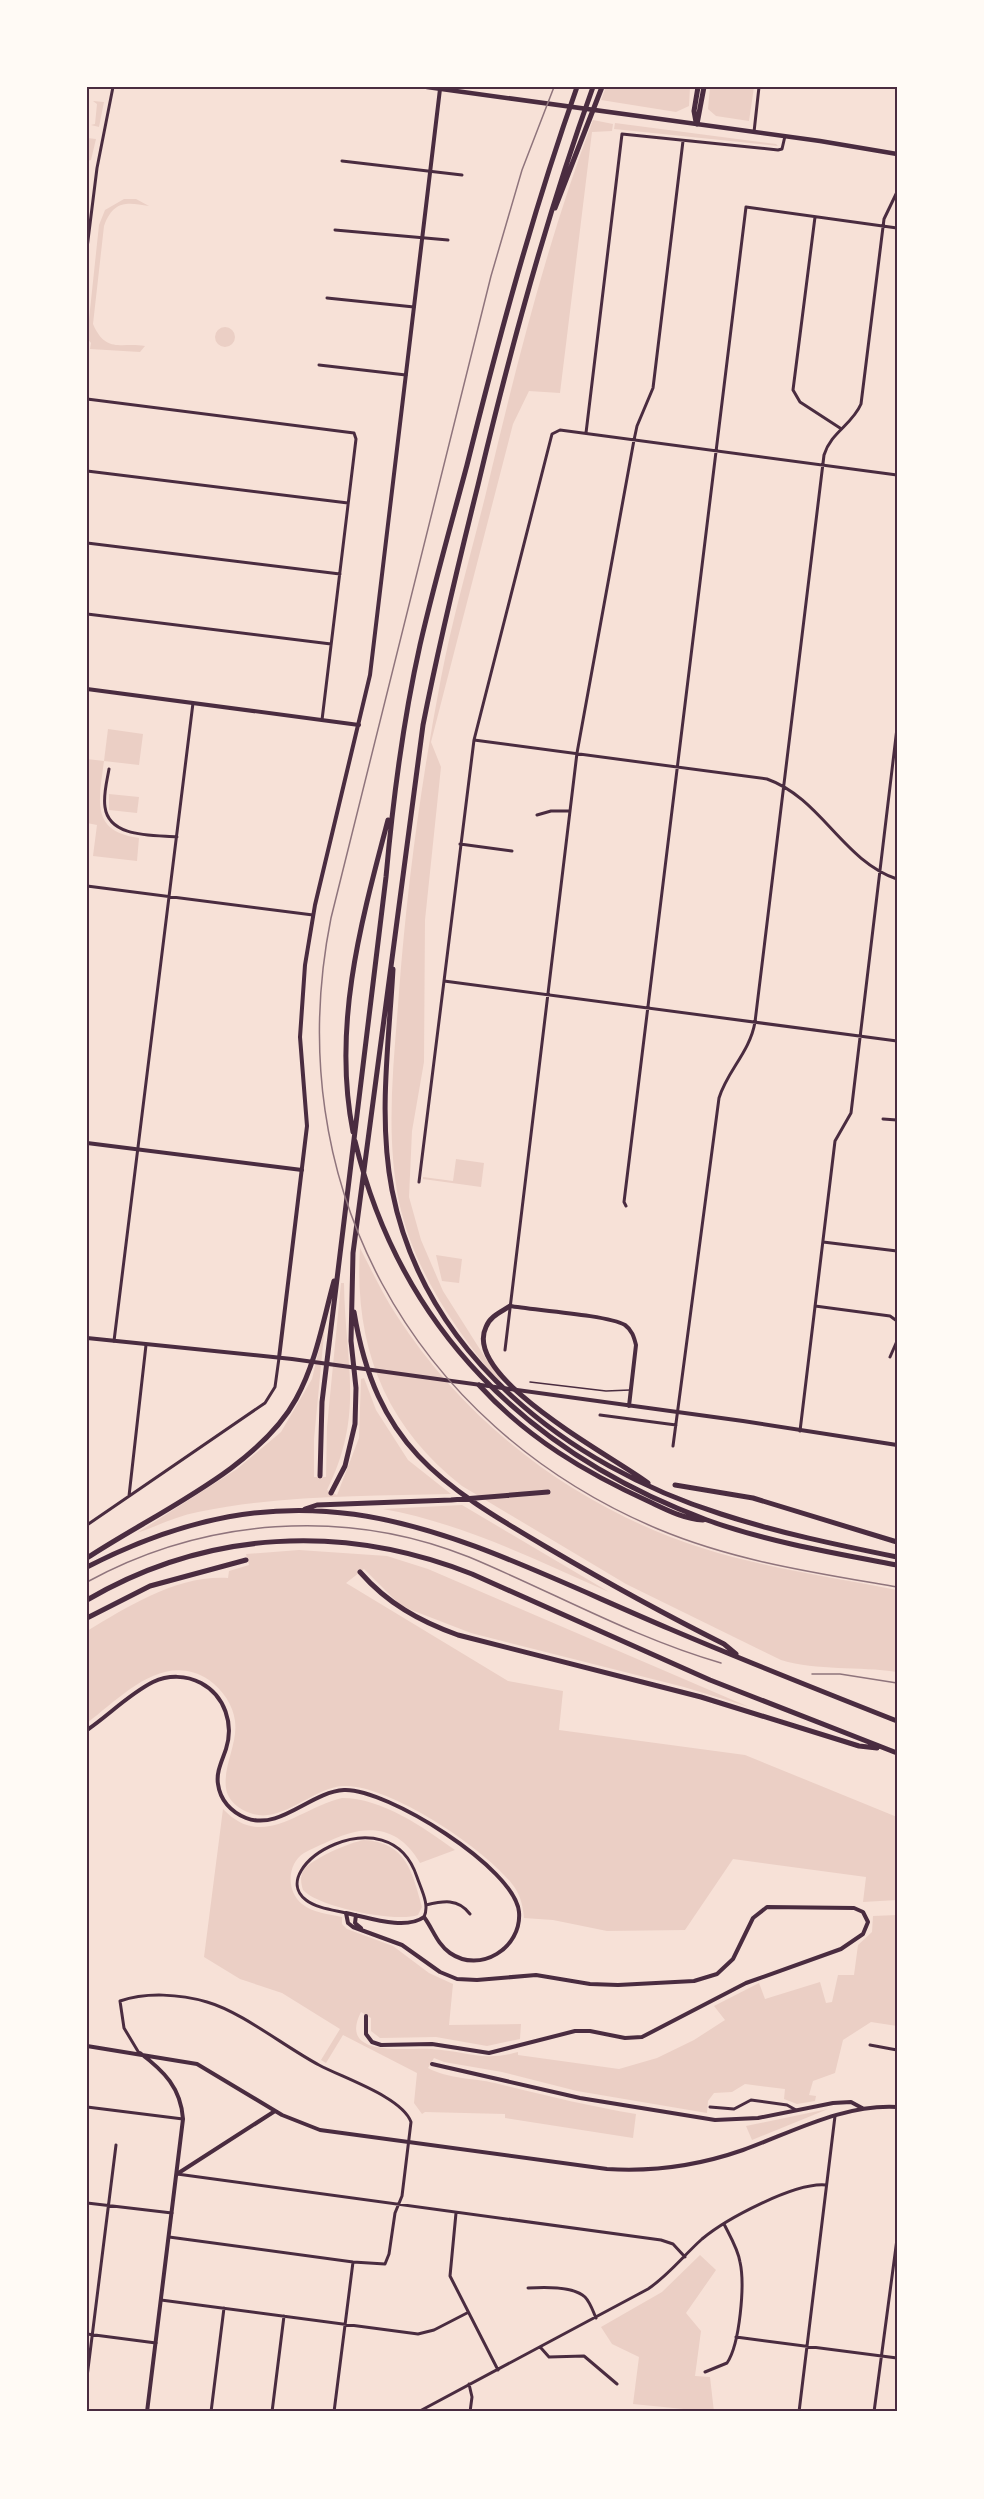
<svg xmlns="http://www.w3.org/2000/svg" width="984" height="2499" viewBox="0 0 984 2499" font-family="'Golos Text',sans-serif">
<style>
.green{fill:#ebcfc5}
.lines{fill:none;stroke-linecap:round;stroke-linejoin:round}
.stream{stroke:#dcb8b0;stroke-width:1.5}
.service{stroke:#4a2c40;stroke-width:1.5}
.minor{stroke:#4a2c40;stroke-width:3}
.tertiary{stroke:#4a2c40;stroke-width:4}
.secondary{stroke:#4a2c40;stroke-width:4}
.primary{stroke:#4a2c40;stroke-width:4.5}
.motorway{stroke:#4a2c40;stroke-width:5}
.tram{stroke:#8f747c;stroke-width:1.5}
.rail{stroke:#8f747c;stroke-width:1.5}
.neatline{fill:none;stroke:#4a2c40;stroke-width:2}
</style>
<rect width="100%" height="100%" fill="#f7e1d7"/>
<!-- green -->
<path class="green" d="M 606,87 L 690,87 L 689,106 L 676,112 L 601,100 Z
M 710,87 L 754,87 L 749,121 L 716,116 L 708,109 Z
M 93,101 L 104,102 L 99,127 L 91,125 L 95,124 L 97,104 Z
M 593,120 L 613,124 L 612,131 L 592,132 L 560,393 L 529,391 L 513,424 L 431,742 L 441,767 L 425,920 L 424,1062 L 412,1131 L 409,1197 L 421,1240 L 443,1291 L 488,1362 L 502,1380 L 496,1379 C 453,1326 414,1270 399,1202 C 385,1132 394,1062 399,992 C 407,887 421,782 441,678 C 453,616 471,554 486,493 C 516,366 547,242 593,120 Z
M 615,123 L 776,144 L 778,146 L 614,129 Z
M 87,138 L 96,139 L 91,160 L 87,161 Z
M 124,199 L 136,199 L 149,206 C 128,203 114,199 104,226 L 93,324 C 106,354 121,342 145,346 L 140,352 L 90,349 L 91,343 L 87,338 L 99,225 L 105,210 Z
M215 337a10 10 0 1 1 20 0a10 10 0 1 1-20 0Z
M 108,729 L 143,734 L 139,765 L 104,761 C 99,800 90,832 139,838 L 137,861 L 93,856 L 97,825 L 87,823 L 87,759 L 104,761 Z
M 109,794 L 139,797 L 137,813 L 109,810 Z
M 456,1159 L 484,1163 L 481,1187 L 423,1179 L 423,1177 L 453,1181 Z
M 360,1248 C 372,1271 383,1295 397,1316 C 468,1426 577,1508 702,1548 C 765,1568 832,1577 897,1590 L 897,1672 C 858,1666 818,1671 781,1660 L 626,1584 L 462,1486 C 384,1425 354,1345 360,1248 Z
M 436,1255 L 462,1259 L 459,1283 L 442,1281 Z
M 341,1283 L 344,1283 C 345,1364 365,1413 327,1490 L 337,1495 L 359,1438 L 361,1379 L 364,1378 L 376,1410 L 408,1460 L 451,1494 C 367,1496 281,1495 198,1512 C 177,1516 157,1526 137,1533 L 237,1469 L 281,1432 L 312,1379 L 325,1324 L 314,1439 L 314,1477 L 326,1477 L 327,1427 Z
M 462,1505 L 609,1592 C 536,1560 462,1523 383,1509 Z
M 299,1550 L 387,1556 L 428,1569 L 749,1707 L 684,1687 L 471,1633 L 401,1606 L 364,1569 L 346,1583 L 508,1681 L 563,1691 L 559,1730 L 745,1755 L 897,1817 L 897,1900 L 863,1902 L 866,1877 L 733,1859 L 685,1930 L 607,1931 L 553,1920 L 524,1918 C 523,1907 521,1897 515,1888 C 491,1852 388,1783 343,1786 C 312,1788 281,1825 250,1813 C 240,1810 227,1800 226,1788 C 223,1765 238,1744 235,1721 C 233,1705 223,1690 209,1680 C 163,1650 122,1697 87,1723 L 87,1631 C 129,1606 177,1575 228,1578 L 229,1571 L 249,1565 L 246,1554 Z
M 342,1798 C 382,1798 423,1827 455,1850 L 420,1863 C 397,1823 363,1824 325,1843 C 318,1846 311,1849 304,1853 C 287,1864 286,1891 302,1904 C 313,1913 329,1914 342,1917 L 342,1924 L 347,1929 L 393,1946 L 429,1973 L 453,1984 L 449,2025 L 521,2024 L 520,2039 L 487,2046 L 436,2037 L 380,2038 L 371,2031 L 371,2018 L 361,2012 C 337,2059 408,2047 431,2049 C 465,2051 483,2062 518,2052 L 518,2055 L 619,2069 L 657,2058 L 694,2040 L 725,2020 L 714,2006 L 759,1983 L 765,1999 L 820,1982 L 826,2003 L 832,2002 L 838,1975 L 854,1975 L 858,1945 L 872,1932 L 873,1916 L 897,1915 L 897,2026 L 871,2022 L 843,2040 L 835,2073 L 813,2081 L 809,2095 L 816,2096 L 815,2101 L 797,2104 L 784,2099 L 785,2089 L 745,2084 L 732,2092 L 714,2093 L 708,2101 L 707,2113 L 577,2091 L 502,2072 L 444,2062 L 434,2058 L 428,2068 C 448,2079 473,2078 495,2083 C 543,2095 588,2106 636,2114 L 633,2138 L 505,2118 L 505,2114 L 425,2112 L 422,2114 L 414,2103 L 417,2073 L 343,2035 L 326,2063 L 321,2060 L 340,2029 L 282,1993 L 240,1979 L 204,1957 L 223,1809 C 263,1851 299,1808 342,1798 Z
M 364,1840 C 407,1843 412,1872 422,1907 L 418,1915 C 396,1923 318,1907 303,1890 C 301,1884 300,1877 303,1871 C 310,1859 351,1842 364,1840 Z
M 828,2109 L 752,2140 L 746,2126 Z
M 700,2255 L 716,2270 L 686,2313 L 701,2331 L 695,2376 L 710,2377 L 714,2412 L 633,2404 L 639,2357 L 612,2344 L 601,2327 L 662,2292 Z"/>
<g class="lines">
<!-- stream -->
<path class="stream" d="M 584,2410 L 596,2412"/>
<!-- service -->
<path class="service" d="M 530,1382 L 606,1391 L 630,1390"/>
<!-- minor -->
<path class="minor" d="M 754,132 L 759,87
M 342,161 L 462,175
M 815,217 L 793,390 L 800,402 L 840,428
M 335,230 L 448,240
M 87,248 L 97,168 L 113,87
M 327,298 L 414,307
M 319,365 L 406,375
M 87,399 L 354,433 L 356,439 L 322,720
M 586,433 L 622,134 L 778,150 L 782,149 L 785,136
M 87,471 L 348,503
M 87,543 L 340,574
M 87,614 L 331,644
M 474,740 L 767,779 C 821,798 843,861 897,879
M 109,769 C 107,781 103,795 105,807 C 109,838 153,835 177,837
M 537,815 L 551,811 L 570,811
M 460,844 L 512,851
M 87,886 L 313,915
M 444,981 L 897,1041
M 883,1119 L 897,1120
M 419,1182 L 474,740 L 552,434 L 560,430 L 897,475
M 626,1206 L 624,1202 L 746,207 L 897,228
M 823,1242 L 897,1251
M 815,1306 L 890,1316 L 897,1321
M 114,1341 L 193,703
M 505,1350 L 577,753 L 634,440 L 637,426 L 653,388 L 683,141
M 890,1357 L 897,1341
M 600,1415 L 676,1425
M 800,1431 L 835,1141 L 851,1113 L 897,728
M 673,1446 L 719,1098 C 727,1071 750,1052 755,1022 L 824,455 C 831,432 852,425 861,404 L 884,219 L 897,192
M 129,1496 L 146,1345
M 87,1525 L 265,1403 L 275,1387 L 279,1358
M 426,1905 C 443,1901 458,1898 470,1914
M 346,1913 C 333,1910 316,1908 306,1900 C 263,1867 389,1792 417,1877 C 421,1889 430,1905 424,1917
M 870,2045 L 897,2050
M 139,2053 L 124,2028 L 120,2001 C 146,1992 180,1994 207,2002 C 242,2012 285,2047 319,2065 C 343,2078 402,2097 411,2122 L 402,2196 L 395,2213 L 389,2254 L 385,2264 L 353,2262 L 169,2237
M 87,2107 L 183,2119
M 710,2107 L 734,2109 L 751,2100 L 787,2105 L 796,2110
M 177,2174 L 661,2240 L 673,2244 L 685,2257
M 87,2203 L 172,2213
M 456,2213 L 450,2276 L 498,2370
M 528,2288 C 543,2287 573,2286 585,2297 C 590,2302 593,2311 596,2318
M 161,2300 L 418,2334 L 434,2330 L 467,2313
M 87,2334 L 156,2343
M 736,2337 L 897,2358
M 541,2348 L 549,2357 L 584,2356 L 617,2384
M 705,2372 L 727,2363 C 740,2344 745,2284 740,2262 C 738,2249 730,2236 724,2224
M 87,2377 L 116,2145
M 469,2384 L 472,2397 L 470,2412
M 211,2412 L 224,2308
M 272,2412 L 284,2316
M 334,2412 L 353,2262
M 418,2412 L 648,2289 C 669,2275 683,2256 702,2239 C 726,2219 795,2182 826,2185
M 799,2412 L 835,2116
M 874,2412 L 897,2239"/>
<!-- tertiary -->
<path class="tertiary" d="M 87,689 L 359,725
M 87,1143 L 302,1170
M 87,1730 C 109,1715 129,1694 153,1682 C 168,1675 186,1675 201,1683 C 225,1696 234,1724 226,1749 C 222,1761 216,1772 218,1784 C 220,1800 231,1812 246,1818 C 280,1831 310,1792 344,1790 C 386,1788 515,1868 519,1912 C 522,1948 480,1974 450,1953 C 437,1944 433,1929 424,1917 C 405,1931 367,1917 346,1913 L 348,1923 L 353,1927 L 402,1945 L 440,1972 L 457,1979 L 477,1980 L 536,1975 L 590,1984 L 618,1985 L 694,1981 L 717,1974 L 733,1959 L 753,1918 L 767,1907 L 854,1908 L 863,1912 L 868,1922 L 863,1934 L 841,1949 L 746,1983 L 642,2037 L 625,2038 L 590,2031 L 575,2031 L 489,2053 L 432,2044 L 381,2045 L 372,2042 L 366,2034 L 366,2016
M 356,1915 L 355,1923 L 361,1928
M 87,2046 L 197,2064 L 282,2115 L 320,2130 L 607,2169 C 653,2172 700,2165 743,2150 C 793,2132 843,2104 897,2107
M 140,2053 C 164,2071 181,2088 183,2119 L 147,2412
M 432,2064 L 580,2098 L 715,2120 L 758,2118 L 833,2103 L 851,2102 L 862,2108
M 177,2174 L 275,2111"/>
<!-- secondary -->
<path class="secondary" d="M 510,1306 C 533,1310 608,1315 625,1325 C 632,1330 634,1337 636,1345 L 629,1406
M 87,1338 L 292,1359 L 743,1421 L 897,1445
M 279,1358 L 307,1126 L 300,1037 L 305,965 L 315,905 L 370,675 L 440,89"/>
<!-- primary -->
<path class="primary" d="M 427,87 L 820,141 L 897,154"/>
<!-- motorway -->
<path class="motorway" d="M 696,122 L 694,111 L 698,87
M 697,124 L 704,87
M 555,208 L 602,87
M 393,969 C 389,1041 378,1118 392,1190 C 424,1354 568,1466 721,1514 C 779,1533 838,1545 897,1557
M 353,1132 C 332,1026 361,922 388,820
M 355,1141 C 400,1329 529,1454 707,1520 C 768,1542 833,1553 897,1565
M 510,1306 C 501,1312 490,1316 486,1327 C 461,1378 616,1458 648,1483
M 354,1312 C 376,1445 439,1484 548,1548 C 606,1582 664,1614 724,1644 L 736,1654
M 479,1385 C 527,1438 586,1473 650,1502 C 667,1510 684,1519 703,1520
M 320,1476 L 322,1402 L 386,877 C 393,799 403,721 420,645 C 434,584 451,525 467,465 C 499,337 533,211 577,87
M 675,1485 L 753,1498 L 897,1542
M 331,1493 L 345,1466 L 355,1424 L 356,1388 L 351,1341 L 353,1253 L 423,725 C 439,644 458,565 478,485 C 510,350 546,217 593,87
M 305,1509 L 317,1505 L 451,1500 L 548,1492
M 87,1558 C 153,1514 258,1469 296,1399 C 316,1363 323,1321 334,1281
M 87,1567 C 317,1449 456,1538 670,1629 C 745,1661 821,1691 897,1721
M 360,1572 C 387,1603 419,1621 458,1635 L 701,1697 L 859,1746 L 877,1748
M 87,1600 C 207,1530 343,1523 472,1574 L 710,1680 L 897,1753
M 87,1618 L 150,1586 L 246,1560"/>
<!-- tram -->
<path class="tram" d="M 87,1582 C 204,1518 345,1507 469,1557 C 553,1592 634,1638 721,1663
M 812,1674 L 840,1674 L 897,1683"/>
<!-- rail -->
<path class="rail" d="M 554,87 L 522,170 L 491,276 L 331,918 C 278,1182 411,1425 658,1529 C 734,1561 816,1573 897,1587"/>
</g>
<!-- border -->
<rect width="984" height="2499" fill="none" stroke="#fffaf5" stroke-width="177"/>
<rect x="88" y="88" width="808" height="2322" class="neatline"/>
</svg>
